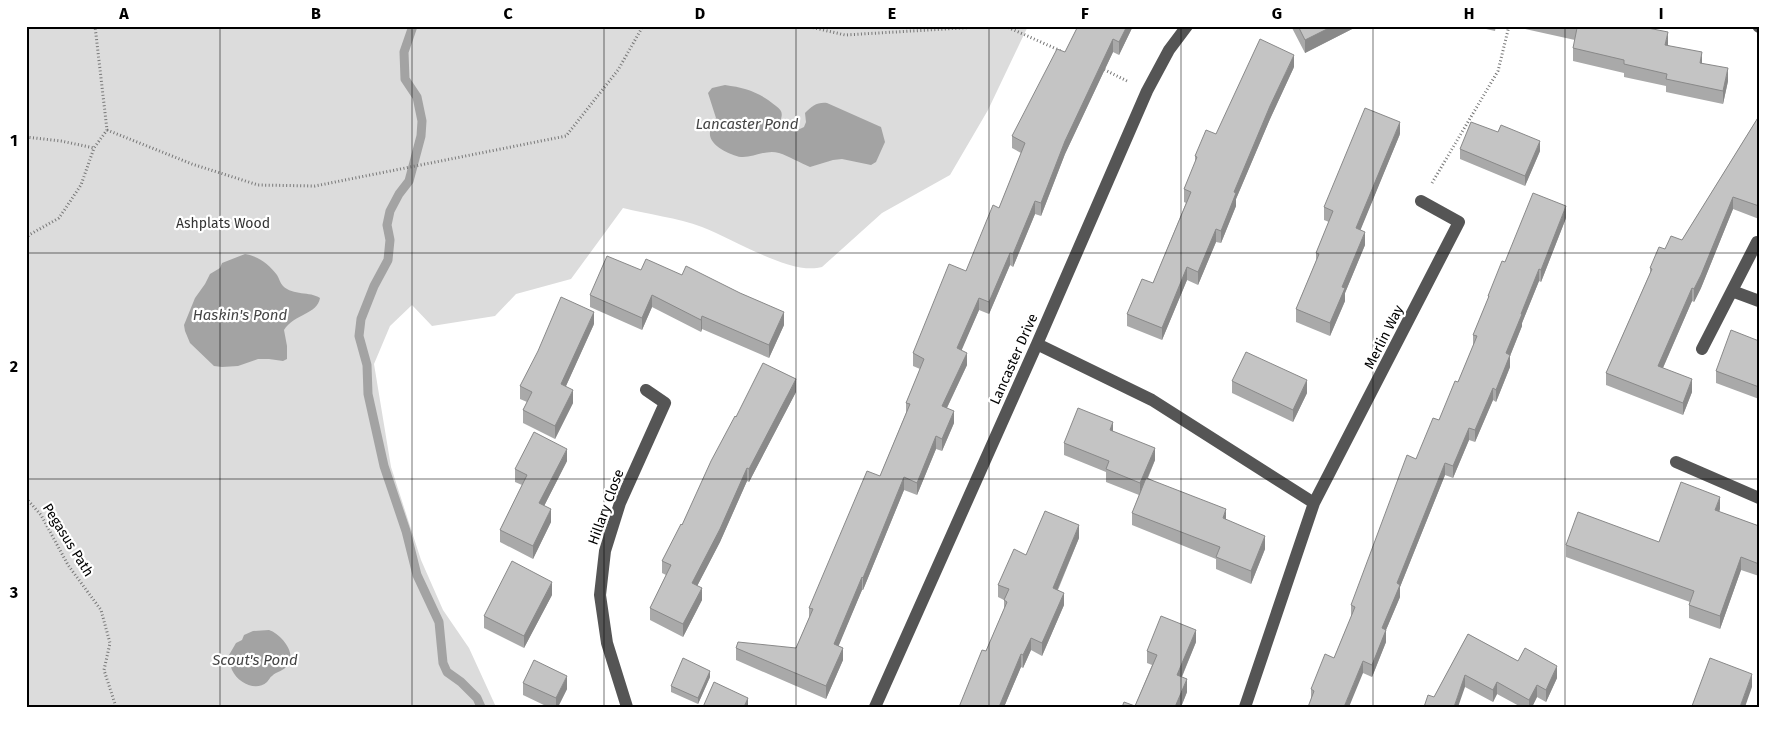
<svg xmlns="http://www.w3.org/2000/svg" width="1785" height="733" viewBox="0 0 1785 733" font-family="'Fira Sans',sans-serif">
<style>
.green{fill:#dcdcdc}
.water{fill:#a3a3a3}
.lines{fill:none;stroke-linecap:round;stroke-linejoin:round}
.stream{stroke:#a3a3a3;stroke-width:9}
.path{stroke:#777;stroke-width:3;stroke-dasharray:1 2.5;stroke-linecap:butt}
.minor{stroke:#555;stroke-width:12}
.wall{fill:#a9a9a9}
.shaded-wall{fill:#898989}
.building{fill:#c4c4c4;stroke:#898989}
.grid{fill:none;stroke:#000;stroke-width:1;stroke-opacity:0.55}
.labels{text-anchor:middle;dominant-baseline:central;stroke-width:4.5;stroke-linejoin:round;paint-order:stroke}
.park-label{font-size:14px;fill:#333;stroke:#fff}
.street-label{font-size:14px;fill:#000;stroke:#fff}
.water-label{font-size:15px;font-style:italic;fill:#444;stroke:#fff}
.neatline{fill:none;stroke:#000;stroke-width:2}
.grid-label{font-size:16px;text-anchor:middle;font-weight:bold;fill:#000}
</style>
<rect width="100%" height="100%" fill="#fff"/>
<!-- green -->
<path class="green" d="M 26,26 L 1028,26 L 988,110 L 950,175 L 882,213 L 822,267 C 791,276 732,238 702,227 C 678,218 647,214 623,208 L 571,279 L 516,294 L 495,316 L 432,326 L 412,305 L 390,326 L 374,364 L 391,467 L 421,560 L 443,610 L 469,648 L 496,707 L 26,707 Z"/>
<!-- water -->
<path class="water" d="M 725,85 C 746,88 759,92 776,106 C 781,110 783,112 781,119 C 786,129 793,133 804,127 L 806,122 L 805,113 C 812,106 817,102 827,103 L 881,127 L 885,142 L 876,162 L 871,165 L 842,159 L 833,160 L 810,167 C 800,163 789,156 779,153 C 766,149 753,158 741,157 C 730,155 708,145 710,132 C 711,127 715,123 716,118 L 708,93 L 712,88 Z
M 245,254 C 258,256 269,264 277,275 C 279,278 280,283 283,286 C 293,296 310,291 320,298 C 317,315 295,313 284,330 L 287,346 L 287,359 L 283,361 L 269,359 L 258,359 L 238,366 L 222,367 L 214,366 L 190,343 L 185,331 L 184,325 L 195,298 L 205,284 L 210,274 L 220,268 L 222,263 Z
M 269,630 C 281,634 297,653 288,665 C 284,671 277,671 272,676 C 270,677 269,680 267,682 C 256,692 238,683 232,670 C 230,666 230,660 229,655 L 236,643 L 242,640 L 244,635 L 253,631 Z"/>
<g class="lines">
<!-- stream -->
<path class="stream" d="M 413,26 L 404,52 L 405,79 L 417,97 L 422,121 L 421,136 L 409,181 L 399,194 L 390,211 L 387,225 L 390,240 L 388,260 L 374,286 L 361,319 L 359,336 L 367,365 L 368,394 L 384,466 L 406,531 L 417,575 L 439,622 L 443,663 L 447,672 L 461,682 L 477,698 L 481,707"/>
<!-- path -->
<path class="path" d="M 806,26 L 845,35 L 995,26
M 1005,26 L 1061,51
M 1101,68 L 1129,82
M 107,130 L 192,164 L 258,185 L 315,186 L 566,136 L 618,70 L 643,26
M 26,137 L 61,141 L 94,148
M 1432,183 L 1498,71 L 1509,26
M 26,239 L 29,235 L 59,218 L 81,185 L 94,148 L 107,130 L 95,26
M 26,498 L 41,515 L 68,565 L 101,610 L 110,643 L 104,670 L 116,707"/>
<!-- minor -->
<path class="minor" d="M 1758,26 L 1759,27
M 1732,291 L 1759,301
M 1037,344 L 1152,400 L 1314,503
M 1702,349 L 1757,242
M 1676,462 L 1759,498
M 627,707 L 607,643 L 600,595 L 605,551 L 620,503 L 665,403 L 646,390
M 875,707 L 1037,344 L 1147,91 L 1169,50 L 1187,26
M 1245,707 L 1314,503 L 1459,222 L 1421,201"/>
</g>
<!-- wall -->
<path class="wall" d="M 1078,26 L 1133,26 L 1119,55 L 1113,52 L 1065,154 L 1041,216 L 1035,214 L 1013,267 L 1010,265 L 989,314 L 979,310 L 961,350 L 967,365 L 947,408 L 954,423 L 942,451 L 936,449 L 917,495 L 904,490 L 863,590 L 862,590 L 838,646 L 843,660 L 826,699 L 736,660 L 736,648 L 796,648 L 809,618 L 809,608 L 880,476 L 906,413 L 906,403 L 920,369 L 913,366 L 913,353 L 966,271 L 999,208 L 1021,153 L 1012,148 L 1012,136 L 1065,52 Z
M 1291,26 L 1358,26 L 1305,53 Z
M 1424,26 L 1435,26 L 1434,28 Z
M 1473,26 L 1496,26 L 1495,31 Z
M 1521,26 L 1638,26 L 1668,45 L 1702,63 L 1728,81 L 1723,104 L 1666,92 L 1666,86 L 1624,77 L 1624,73 L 1573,61 L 1573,48 L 1575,40 L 1521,28 Z
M 1294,67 L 1270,119 L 1236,199 L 1236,206 L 1221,243 L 1216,242 L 1198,285 L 1187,280 L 1162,340 L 1127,326 L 1127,314 L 1153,283 L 1186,203 L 1184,202 L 1184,189 L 1195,164 L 1195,156 L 1216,134 Z
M 1759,116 L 1759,219 L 1733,209 L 1701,288 L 1694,302 L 1692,301 L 1663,368 L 1692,392 L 1683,415 L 1606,385 L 1606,373 L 1650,273 L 1650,268 L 1665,249 L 1682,240 Z
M 1400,134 L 1360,230 L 1365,245 L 1345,293 L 1345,301 L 1330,336 L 1296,322 L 1296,309 L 1316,261 L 1316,253 L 1329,222 L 1324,220 L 1324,207 Z
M 1460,149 L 1540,151 L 1525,186 L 1460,159 Z
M 1566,218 L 1541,282 L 1539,281 L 1522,323 L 1522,326 L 1510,356 L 1510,367 L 1496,402 L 1493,400 L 1475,442 L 1469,440 L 1453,478 L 1445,475 L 1400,587 L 1400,597 L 1386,630 L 1386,642 L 1372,677 L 1363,673 L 1311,700 L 1311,689 L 1334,658 L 1351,617 L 1351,605 L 1416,459 L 1439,420 L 1458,382 L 1473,346 L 1473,335 L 1488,299 L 1488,296 L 1505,262 Z
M 641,270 L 784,325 L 769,358 L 702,329 L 701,332 L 652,307 L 642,330 L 590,307 L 590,295 Z
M 594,324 L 566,386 L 573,403 L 555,439 L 523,423 L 523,410 L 527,402 L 520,399 L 520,386 Z
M 1759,341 L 1759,399 L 1716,383 L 1716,371 Z
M 1232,381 L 1307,393 L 1293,422 L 1232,393 Z
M 796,392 L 749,482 L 747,481 L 720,542 L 697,586 L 702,600 L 683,637 L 650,620 L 650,608 L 666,575 L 662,573 L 662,561 L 682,525 L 736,417 Z
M 1113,431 L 1155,460 L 1148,478 L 1226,520 L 1265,549 L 1251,584 L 1216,569 L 1216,559 L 1132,525 L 1132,513 L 1139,495 L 1106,482 L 1106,472 L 1064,455 L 1064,443 Z
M 567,461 L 544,506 L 551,522 L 533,559 L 500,542 L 500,530 L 522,485 L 515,482 L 515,469 Z
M 1720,509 L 1719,512 L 1759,526 L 1759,576 L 1741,570 L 1720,629 L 1689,618 L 1689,605 L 1690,602 L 1566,557 L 1566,545 L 1659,542 Z
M 1079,538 L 1058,590 L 1064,605 L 1042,656 L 1031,650 L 1023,668 L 1021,667 L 1004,707 L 959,707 L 986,651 L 1004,609 L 1004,600 L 998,597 L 998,585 L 1026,555 Z
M 552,595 L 524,648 L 484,628 L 484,616 Z
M 1468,634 L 1518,661 L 1557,678 L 1546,702 L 1537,697 L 1532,707 L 1521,707 L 1497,694 L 1493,702 L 1465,687 L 1434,697 Z
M 1196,642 L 1182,677 L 1187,692 L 1181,707 L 1122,707 L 1135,706 L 1152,665 L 1147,663 L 1147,651 Z
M 710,677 L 698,704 L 671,692 L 671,686 Z
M 523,683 L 567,689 L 558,707 L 548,707 L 523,695 Z"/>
<!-- shaded-wall -->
<path class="shaded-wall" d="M 1127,26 L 1133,26 L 1119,55 L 1119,42 Z
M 1333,26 L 1358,26 L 1305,53 L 1305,40 Z
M 1668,32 L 1668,45 L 1665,45 Z
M 1113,39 L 1113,52 L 1065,154 L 1041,216 L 1041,203 L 1065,141 Z
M 1702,52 L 1702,64 L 1700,63 Z
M 1294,55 L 1294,67 L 1270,119 L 1236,199 L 1236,206 L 1221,243 L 1221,231 L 1234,192 L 1270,106 Z
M 1728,68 L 1728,81 L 1723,104 L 1723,91 Z
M 1400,122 L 1400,134 L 1356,241 L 1356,228 Z
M 1540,141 L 1540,151 L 1525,186 L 1525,176 Z
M 1733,197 L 1733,209 L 1701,288 L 1694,302 L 1694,289 Z
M 1035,201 L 1035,214 L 1013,267 L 1013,254 Z
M 1566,206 L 1566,218 L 1541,282 L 1541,270 Z
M 1216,229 L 1216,242 L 1198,285 L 1198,272 Z
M 1365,232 L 1365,245 L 1345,293 L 1345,301 L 1330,336 L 1330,323 L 1342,287 Z
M 1010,253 L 1010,265 L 989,314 L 989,302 Z
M 1187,267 L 1187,280 L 1162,340 L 1162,328 Z
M 1539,269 L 1539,281 L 1522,323 L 1522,326 L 1510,356 L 1510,367 L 1496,402 L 1496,390 L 1506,353 L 1521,314 Z
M 1692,288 L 1692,301 L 1658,379 L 1658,366 Z
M 652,295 L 652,307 L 642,330 L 642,318 Z
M 979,298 L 979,310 L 957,361 L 957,348 Z
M 594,312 L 594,324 L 561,397 L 561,384 Z
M 784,312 L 784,325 L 769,358 L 769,345 Z
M 702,316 L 702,329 L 701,332 L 701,320 Z
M 967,353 L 967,365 L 942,418 L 942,406 Z
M 796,379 L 796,392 L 749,482 L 749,469 Z
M 1692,379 L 1692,392 L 1683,415 L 1683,403 Z
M 1307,380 L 1307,393 L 1293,422 L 1293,410 Z
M 1493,388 L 1493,400 L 1475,442 L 1475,430 Z
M 573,390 L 573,403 L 555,439 L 555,426 Z
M 954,411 L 954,423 L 942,451 L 942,439 Z
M 1113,422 L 1113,434 L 1110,430 Z
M 1469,428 L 1469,440 L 1453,478 L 1453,466 Z
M 936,436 L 936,449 L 917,495 L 917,483 Z
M 1155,448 L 1155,460 L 1140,495 L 1140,483 Z
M 567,449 L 567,461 L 539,516 L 539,503 Z
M 1445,463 L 1445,475 L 1400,587 L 1400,597 L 1386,630 L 1386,642 L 1372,677 L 1372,665 L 1382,628 L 1397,583 Z
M 747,468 L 747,481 L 720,542 L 692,596 L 692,583 Z
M 904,477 L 904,490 L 863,590 L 863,578 Z
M 1720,497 L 1720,509 L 1715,523 L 1715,510 Z
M 551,509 L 551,522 L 533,559 L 533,546 Z
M 1226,509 L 1226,522 L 1223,518 Z
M 1079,525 L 1079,538 L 1053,600 L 1053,588 Z
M 1265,536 L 1265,549 L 1251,584 L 1251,571 Z
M 1741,557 L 1741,570 L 1720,629 L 1720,616 Z
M 862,577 L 862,590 L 834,657 L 834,644 Z
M 552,582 L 552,595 L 524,648 L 524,636 Z
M 702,588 L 702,600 L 683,637 L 683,624 Z
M 1064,593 L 1064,605 L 1042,656 L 1042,643 Z
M 1196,630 L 1196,642 L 1177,688 L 1177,675 Z
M 1031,638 L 1031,650 L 1023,668 L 1023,655 Z
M 843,648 L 843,660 L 826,699 L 826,686 Z
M 1021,654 L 1021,667 L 1004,707 L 999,707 Z
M 1363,661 L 1363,673 L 1349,707 L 1344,707 Z
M 1557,666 L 1557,678 L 1546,702 L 1546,690 Z
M 710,671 L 710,677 L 698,704 L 698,698 Z
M 1752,674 L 1752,687 L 1745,707 L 1740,707 Z
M 1465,675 L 1465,687 L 1458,707 L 1454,707 Z
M 567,676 L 567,689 L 558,707 L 556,707 L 556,698 Z
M 1187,679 L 1187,692 L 1181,707 L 1175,707 Z
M 1497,682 L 1497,694 L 1493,702 L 1493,690 Z
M 1537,685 L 1537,697 L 1532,707 L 1529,707 L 1529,700 Z
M 748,698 L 748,707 L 744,707 Z"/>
<!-- building -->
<path class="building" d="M 1078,26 L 1127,26 L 1119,42 L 1113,39 L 1065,141 L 1041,203 L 1035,201 L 1013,254 L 1010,253 L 989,302 L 979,298 L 957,348 L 967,353 L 942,406 L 954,411 L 942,439 L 936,436 L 917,483 L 904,477 L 863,578 L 862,577 L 834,644 L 843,648 L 826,686 L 736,648 L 738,642 L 796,648 L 813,609 L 809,608 L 867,471 L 880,476 L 910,404 L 906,403 L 924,359 L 913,353 L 949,264 L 966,271 L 993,205 L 999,208 L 1025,143 L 1012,136 L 1057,49 L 1065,52 Z
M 1298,26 L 1333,26 L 1305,40 Z
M 1569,26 L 1638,26 L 1668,32 L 1665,45 L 1702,52 L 1700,63 L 1728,68 L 1723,91 L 1666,79 L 1667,74 L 1624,64 L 1624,60 L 1573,48 L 1577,28 Z
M 1260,39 L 1294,55 L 1270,106 L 1234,192 L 1236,193 L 1221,231 L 1216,229 L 1198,272 L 1187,267 L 1162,328 L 1127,314 L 1142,279 L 1153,283 L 1191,192 L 1184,189 L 1197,157 L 1195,156 L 1206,130 L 1216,134 Z
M 1365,108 L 1400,122 L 1356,228 L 1365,232 L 1342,287 L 1345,288 L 1330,323 L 1296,309 L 1319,254 L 1316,253 L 1333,211 L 1324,207 Z
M 1759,116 L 1759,206 L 1733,197 L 1701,275 L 1694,289 L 1692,288 L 1658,366 L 1692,379 L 1683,403 L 1606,373 L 1652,269 L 1650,268 L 1659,247 L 1665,249 L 1671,236 L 1682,240 Z
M 1471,122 L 1498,132 L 1501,125 L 1540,141 L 1525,176 L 1460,149 Z
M 1533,193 L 1566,206 L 1541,270 L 1539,269 L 1521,314 L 1522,314 L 1506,353 L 1510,355 L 1496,390 L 1493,388 L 1475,430 L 1469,428 L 1453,466 L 1445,463 L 1397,583 L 1400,585 L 1382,628 L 1386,630 L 1372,665 L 1363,661 L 1344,707 L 1308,707 L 1314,691 L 1311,689 L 1325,654 L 1334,658 L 1355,607 L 1351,605 L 1407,455 L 1416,459 L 1433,418 L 1439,420 L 1455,381 L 1458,382 L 1477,336 L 1473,335 L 1489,296 L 1488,296 L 1502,261 L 1505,262 Z
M 607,256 L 641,270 L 646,259 L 682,275 L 686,266 L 740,293 L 784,312 L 769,345 L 702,316 L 701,320 L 652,295 L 642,318 L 590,295 Z
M 561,297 L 594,312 L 561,384 L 573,390 L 555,426 L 523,410 L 532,392 L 520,386 L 538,351 Z
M 1731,330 L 1759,341 L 1759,387 L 1716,371 Z
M 1246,352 L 1307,380 L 1293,410 L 1232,381 Z
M 763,363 L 796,379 L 749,469 L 747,468 L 720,529 L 692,583 L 702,588 L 683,624 L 650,608 L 671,565 L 662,561 L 681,524 L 682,525 L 711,461 L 735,416 L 736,417 Z
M 1078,408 L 1113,422 L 1110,430 L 1155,448 L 1140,483 L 1106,469 L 1109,461 L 1064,443 Z
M 534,432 L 567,449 L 539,503 L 551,509 L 533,546 L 500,530 L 527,475 L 515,469 Z
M 1146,478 L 1226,509 L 1223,518 L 1265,536 L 1251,571 L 1216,557 L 1220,547 L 1132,513 Z
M 1681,482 L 1720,497 L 1715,510 L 1759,526 L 1759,564 L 1741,557 L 1720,616 L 1689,605 L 1694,591 L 1566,545 L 1578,512 L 1659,542 Z
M 1045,511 L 1079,525 L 1053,588 L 1064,593 L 1042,643 L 1031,638 L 1023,655 L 1021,654 L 999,707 L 959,707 L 982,650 L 986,651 L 1007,602 L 1004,600 L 1009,589 L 998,585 L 1014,549 L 1026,555 Z
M 512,561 L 552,582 L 524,636 L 484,616 Z
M 1161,616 L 1196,630 L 1177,675 L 1187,679 L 1175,707 L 1122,707 L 1124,702 L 1135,706 L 1157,655 L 1147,651 Z
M 1468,634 L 1518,661 L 1525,648 L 1557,666 L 1546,690 L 1537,685 L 1529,700 L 1497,682 L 1493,690 L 1465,675 L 1454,707 L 1424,707 L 1428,695 L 1434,697 Z
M 683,658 L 710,671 L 698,698 L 671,686 Z
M 1710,658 L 1752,674 L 1740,707 L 1695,707 L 1692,706 Z
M 534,660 L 567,676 L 556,698 L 523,683 Z
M 714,682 L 748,698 L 744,707 L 703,707 Z"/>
<!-- grid -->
<path class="grid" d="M 220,26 L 220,707M 412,26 L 412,707M 604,26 L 604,707M 796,26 L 796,707M 989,26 L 989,707M 1181,26 L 1181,707M 1373,26 L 1373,707M 1565,26 L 1565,707M 26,253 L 1759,253M 26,479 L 1759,479"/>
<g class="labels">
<!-- park labels -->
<g class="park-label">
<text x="223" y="223">Ashplats Wood</text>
</g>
<!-- street labels -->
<g class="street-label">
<text transform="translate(1384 337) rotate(-63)">Merlin Way</text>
<text transform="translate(1014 359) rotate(-66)">Lancaster Drive</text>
<text transform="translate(606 507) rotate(-70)">Hillary Close</text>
<text transform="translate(68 540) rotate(58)">Pegasus Path</text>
</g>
<!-- water labels -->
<g class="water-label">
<text x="747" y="124">Lancaster Pond</text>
<text x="240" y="315">Haskin's Pond</text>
<text x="255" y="660">Scout's Pond</text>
</g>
</g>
<!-- border -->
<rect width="1785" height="733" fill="none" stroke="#ffffff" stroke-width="55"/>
<rect x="28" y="28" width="1730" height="678" class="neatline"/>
<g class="grid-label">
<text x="124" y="19">A</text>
<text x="316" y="19">B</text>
<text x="508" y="19">C</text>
<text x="700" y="19">D</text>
<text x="892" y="19">E</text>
<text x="1085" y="19">F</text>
<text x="1277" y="19">G</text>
<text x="1469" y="19">H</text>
<text x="1661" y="19">I</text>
<text x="14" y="146">1</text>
<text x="14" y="372">2</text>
<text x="14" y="598">3</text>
</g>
</svg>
